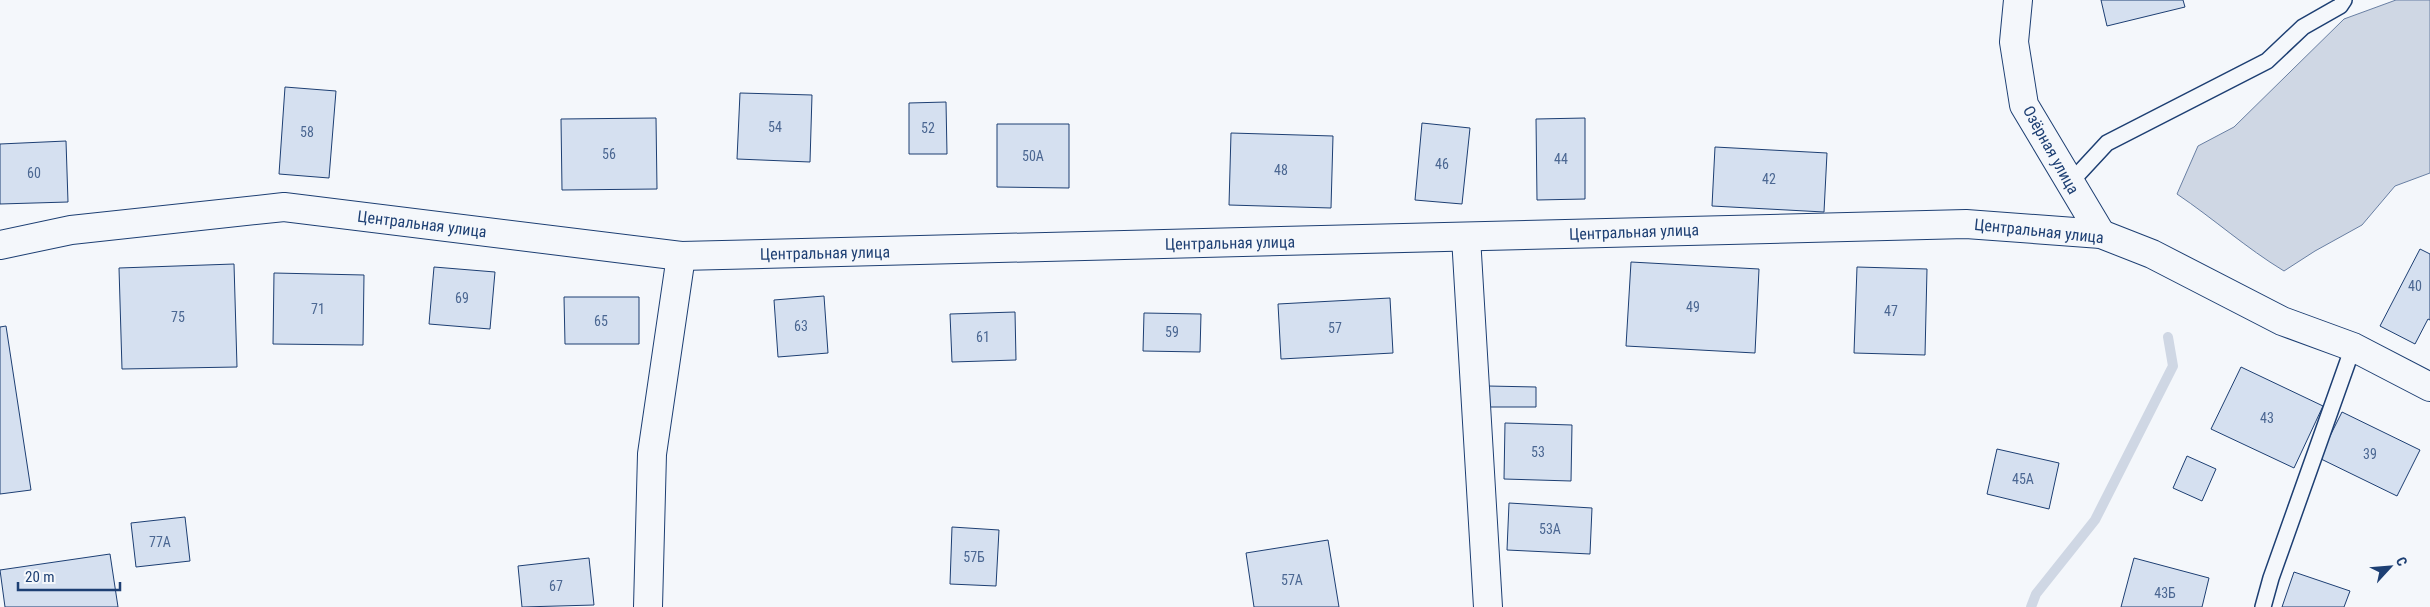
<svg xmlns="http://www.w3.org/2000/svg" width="2430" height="607" viewBox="0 0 2430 607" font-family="'Roboto Condensed',sans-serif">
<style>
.water{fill:#cfd7e4;stroke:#687fa3}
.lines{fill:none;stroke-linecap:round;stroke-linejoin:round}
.stream{stroke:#cfd7e4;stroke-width:10}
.building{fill:#d5e0f0;stroke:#1d3f73}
.service-casing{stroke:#1d3f73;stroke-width:18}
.minor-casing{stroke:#1d3f73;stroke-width:30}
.tertiary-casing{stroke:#1d3f73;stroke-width:30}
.service{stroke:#f4f7fb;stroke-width:15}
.minor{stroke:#f4f7fb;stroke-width:28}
.tertiary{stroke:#f4f7fb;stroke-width:28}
.labels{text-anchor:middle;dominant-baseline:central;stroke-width:4;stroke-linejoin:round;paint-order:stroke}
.number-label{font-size:14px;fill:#4b6792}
.street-label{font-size:16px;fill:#1d3f73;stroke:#f4f7fb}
</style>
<rect width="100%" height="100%" fill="#f4f7fb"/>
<!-- water -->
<path class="water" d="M 2396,0 L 2430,0 L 2430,173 L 2395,186 L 2362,225 L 2315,251 L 2284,271 C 2246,248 2214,219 2177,194 L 2198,146 L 2234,127 L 2344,19 Z"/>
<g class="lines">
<!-- stream -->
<path class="stream" d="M 2031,607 L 2036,594 L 2095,520 L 2173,366 L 2168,337"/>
</g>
<!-- building -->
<path class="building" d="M 2101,0 L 2183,0 L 2185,7 L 2107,26 Z
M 285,87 L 336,91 L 329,178 L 279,174 Z
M 740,93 L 812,95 L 810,162 L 737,159 Z
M 946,102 L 947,154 L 909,154 L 909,103 Z
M 656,118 L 657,189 L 562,190 L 561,119 Z
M 1585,118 L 1585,199 L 1537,200 L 1536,119 Z
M 1422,123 L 1470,128 L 1462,204 L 1415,200 Z
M 997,124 L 1069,124 L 1069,188 L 997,187 Z
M 1231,133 L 1333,136 L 1331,208 L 1229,205 Z
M 66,141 L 68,202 L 0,204 L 0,144 Z
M 1715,147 L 1827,153 L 1824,212 L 1712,206 Z
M 2420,249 L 2430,254 L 2430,320 L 2428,319 L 2415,344 L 2380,326 Z
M 1631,262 L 1759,269 L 1755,353 L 1626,346 Z
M 234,264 L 237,367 L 122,369 L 119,268 Z
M 434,267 L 495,272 L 490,329 L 429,324 Z
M 1857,267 L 1927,269 L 1925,355 L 1854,353 Z
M 274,273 L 364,275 L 363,345 L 273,344 Z
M 824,296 L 828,353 L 778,357 L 774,300 Z
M 564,297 L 639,297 L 639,344 L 565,344 Z
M 1390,298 L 1393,353 L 1281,359 L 1278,304 Z
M 1015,312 L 1016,360 L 952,362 L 950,314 Z
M 1144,313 L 1201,314 L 1200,352 L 1143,351 Z
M 6,326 L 31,490 L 0,494 L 0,327 Z
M 2241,367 L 2323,406 L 2294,468 L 2211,429 Z
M 1488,386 L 1536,387 L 1536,407 L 1488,407 Z
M 2342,412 L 2420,450 L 2397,496 L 2319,458 Z
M 1505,423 L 1572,425 L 1571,481 L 1504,479 Z
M 1997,449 L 2059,463 L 2049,509 L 1987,494 Z
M 2187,456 L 2216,469 L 2202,501 L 2173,488 Z
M 1509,503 L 1592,508 L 1590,554 L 1507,550 Z
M 185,517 L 190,561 L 136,567 L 131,523 Z
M 952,527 L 999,530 L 996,586 L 950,584 Z
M 1328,540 L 1339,607 L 1254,607 L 1246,553 Z
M 110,554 L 118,607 L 5,607 L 0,570 Z
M 589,558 L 594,605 L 522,607 L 518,566 Z
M 2134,558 L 2209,578 L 2202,607 L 2121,607 Z
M 2294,572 L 2350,591 L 2344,607 L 2282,607 Z"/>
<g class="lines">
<defs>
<path id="service" d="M 2069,184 L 2107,143 L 2267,61 L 2303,27 L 2340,6 L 2344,0
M 2263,607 L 2271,578 L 2353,347"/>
<path id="minor" d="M 2018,0 L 2014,42 L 2024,105 L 2101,234
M 1466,237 L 1488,607
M 648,607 L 652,454 L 681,256"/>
<path id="tertiary" d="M 0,245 L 71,230 L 284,207 L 681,256 L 1966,224 L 2101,234 L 2152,254 L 2282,321 L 2353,347 L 2430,387"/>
</defs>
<!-- service casing -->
<use href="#service" class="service-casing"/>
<!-- minor casing -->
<use href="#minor" class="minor-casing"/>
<!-- tertiary casing -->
<use href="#tertiary" class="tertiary-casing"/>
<!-- service -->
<use href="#service" class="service"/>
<!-- minor -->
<use href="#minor" class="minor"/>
<!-- tertiary -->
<use href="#tertiary" class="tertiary"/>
</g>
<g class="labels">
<!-- number labels -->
<g class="number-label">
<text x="775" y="127">54</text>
<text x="928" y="128">52</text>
<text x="307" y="132">58</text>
<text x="609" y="154">56</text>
<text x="1033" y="156">50А</text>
<text x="1561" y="159">44</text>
<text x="1442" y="164">46</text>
<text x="1281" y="170">48</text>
<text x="34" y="173">60</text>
<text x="1769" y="179">42</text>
<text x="2415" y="286">40</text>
<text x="462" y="298">69</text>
<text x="1693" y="307">49</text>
<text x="318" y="309">71</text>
<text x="1891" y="311">47</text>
<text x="178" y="317">75</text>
<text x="601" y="321">65</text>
<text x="801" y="326">63</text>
<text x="1335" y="328">57</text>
<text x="1172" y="332">59</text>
<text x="983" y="337">61</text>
<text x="2267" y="418">43</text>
<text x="1538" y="452">53</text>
<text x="2370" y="454">39</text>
<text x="2023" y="479">45А</text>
<text x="1550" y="529">53А</text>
<text x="160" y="542">77А</text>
<text x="974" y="557">57Б</text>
<text x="1292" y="580">57А</text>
<text x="556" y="586">67</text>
<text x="2165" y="593">43Б</text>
</g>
<!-- street labels -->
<g class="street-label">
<text transform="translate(2051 150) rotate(61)">Озёрная улица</text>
<text transform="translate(422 224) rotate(7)">Центральная улица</text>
<text transform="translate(2039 231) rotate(6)">Центральная улица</text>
<text transform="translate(1634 232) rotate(-2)">Центральная улица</text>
<text transform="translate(1230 243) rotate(-1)">Центральная улица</text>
<text transform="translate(825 253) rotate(-1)">Центральная улица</text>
</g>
</g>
<!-- north arrow -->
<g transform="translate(2390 567) rotate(64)" stroke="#f4f7fb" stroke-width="4" paint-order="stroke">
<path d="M0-4L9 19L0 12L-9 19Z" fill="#1d3f73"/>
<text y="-8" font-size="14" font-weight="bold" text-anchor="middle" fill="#1d3f73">С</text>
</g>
<!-- scale -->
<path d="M18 582v8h102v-8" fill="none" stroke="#1d3f73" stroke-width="2.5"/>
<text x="25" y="582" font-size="15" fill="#1d3f73" stroke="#f4f7fb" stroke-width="4" paint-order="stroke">20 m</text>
</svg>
